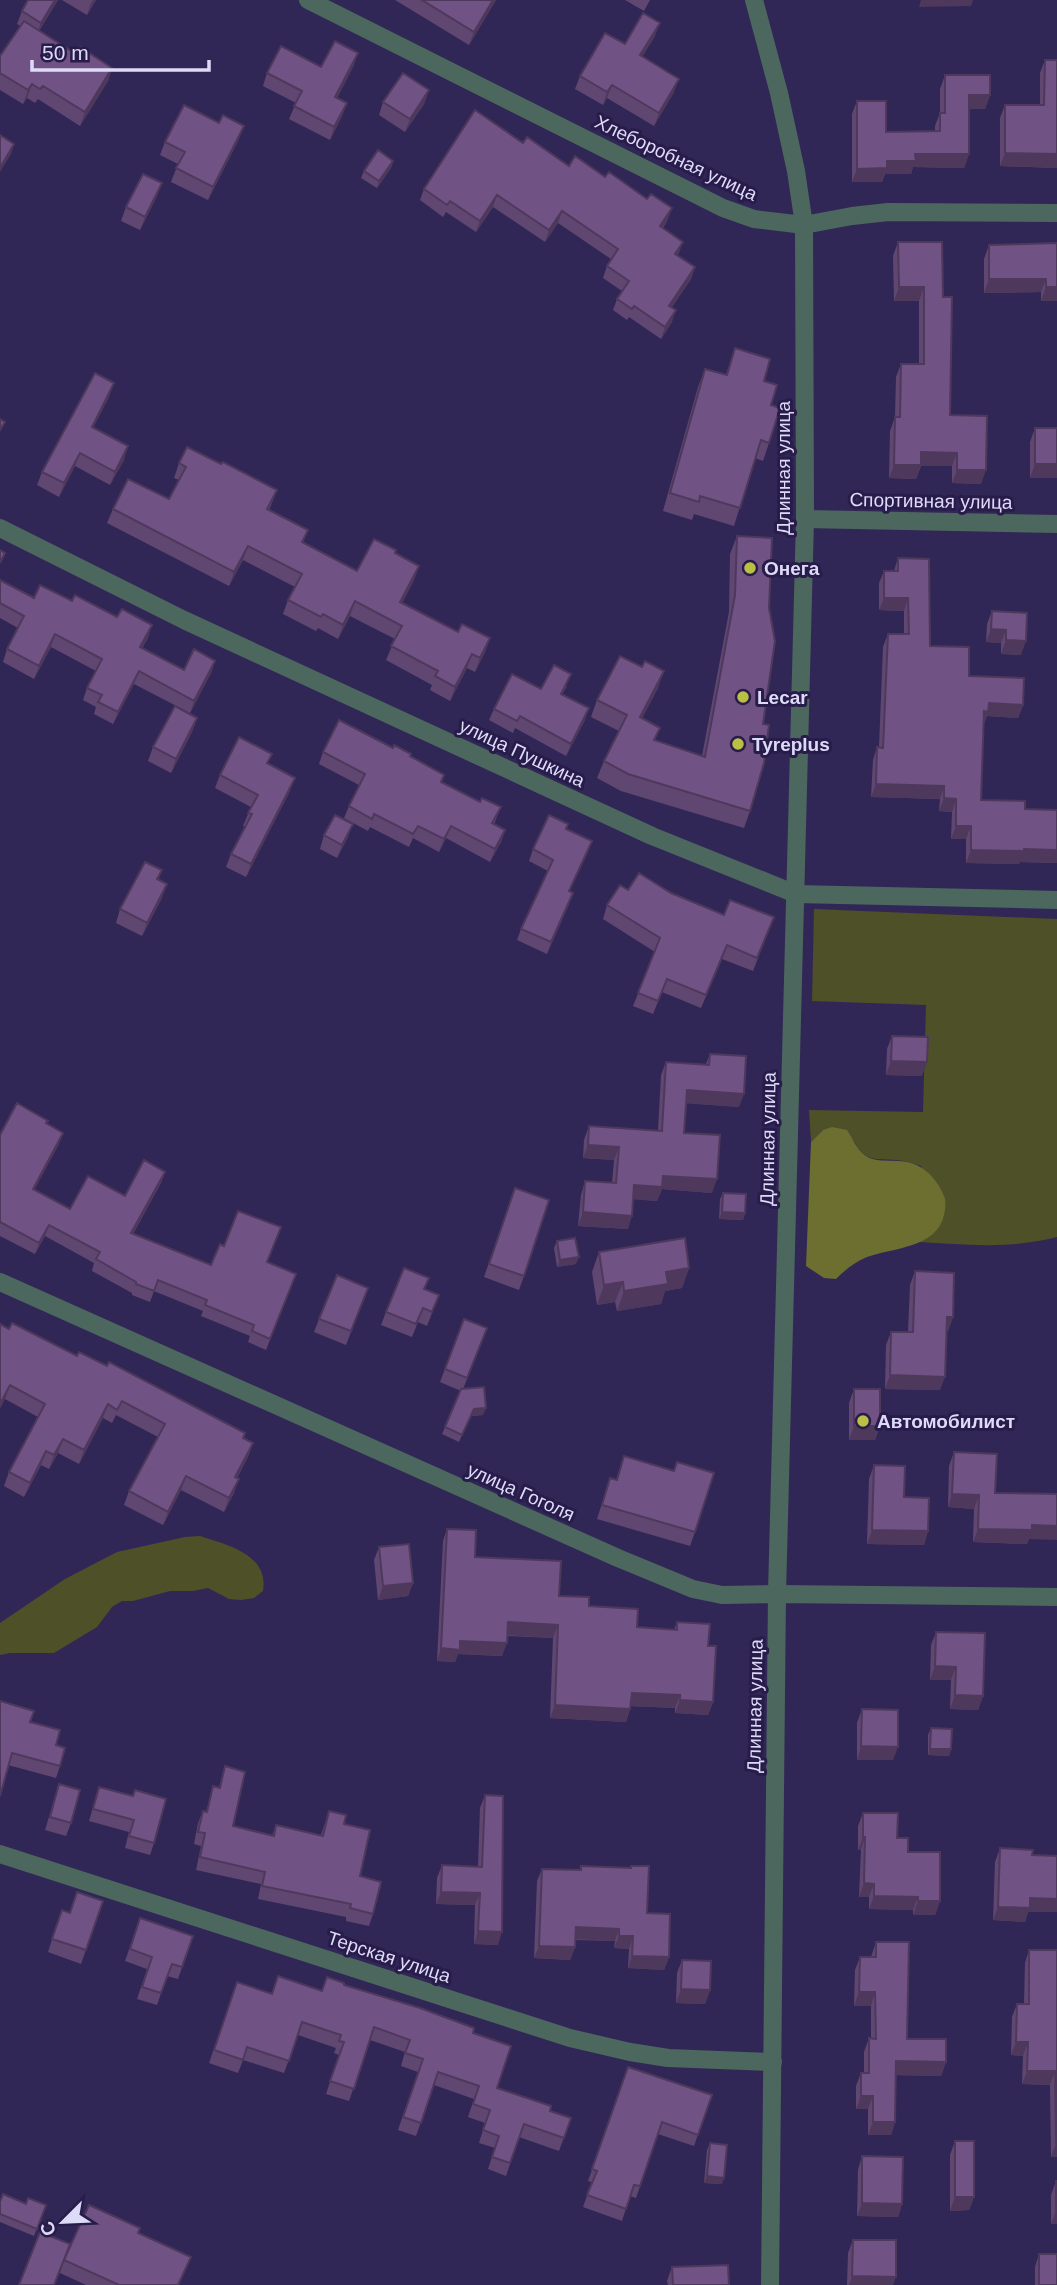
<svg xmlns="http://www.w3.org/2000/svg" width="1057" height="2285" viewBox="0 0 1057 2285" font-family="Arial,sans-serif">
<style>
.green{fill:#4e5027}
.forest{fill:#6c6f30}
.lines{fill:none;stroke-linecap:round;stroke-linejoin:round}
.minor{stroke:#4c685e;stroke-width:18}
.tertiary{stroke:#4c685e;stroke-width:18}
.wall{fill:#604772}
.shaded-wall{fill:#4e395c}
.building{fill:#705284;stroke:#4e395c;stroke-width:2}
.poi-dot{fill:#bbc044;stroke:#281c4a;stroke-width:2.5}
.labels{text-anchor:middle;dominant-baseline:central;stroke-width:6;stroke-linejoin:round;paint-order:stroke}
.street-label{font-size:19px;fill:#dedbf9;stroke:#281c4a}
.poi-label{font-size:19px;font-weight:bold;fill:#dedbf9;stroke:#281c4a;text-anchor:start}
</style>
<rect width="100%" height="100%" fill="#312756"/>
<!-- green -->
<path class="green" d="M 814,909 L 1057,919 L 1057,1237 C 1011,1249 967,1245 919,1242 L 934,1231 L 921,1166 C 915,1164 910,1162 904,1161 C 882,1157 866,1166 854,1141 L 823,1130 L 811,1142 L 809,1110 L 923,1112 L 926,1005 L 812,1001 Z
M 200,1536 C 227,1545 269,1554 263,1591 L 254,1598 L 241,1600 L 229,1599 L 208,1588 L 193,1591 L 170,1591 L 133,1601 L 122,1601 L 112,1607 L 97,1627 L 54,1653 L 10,1653 L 0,1655 L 0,1623 L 65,1579 L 117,1552 L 185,1537 Z"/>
<!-- forest -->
<path class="forest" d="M 832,1127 L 847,1130 C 853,1139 857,1150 866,1156 C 876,1162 886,1160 898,1161 C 921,1161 938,1178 945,1199 C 946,1204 945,1210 944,1215 C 937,1248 892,1248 867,1257 C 855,1262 845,1270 836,1279 L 824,1278 L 806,1266 L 811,1142 L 823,1130 Z"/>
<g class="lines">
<!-- minor -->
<path class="minor" d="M 308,0 L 723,208 L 754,219 L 804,225 L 852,216 L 888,212 L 1057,213
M 805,519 L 1057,524
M 0,528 L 184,620 L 652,836 L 796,894 L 1057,900
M 0,1282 L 618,1558 L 693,1589 L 722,1595 L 777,1594 L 1057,1597
M 0,1854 L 570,2038 L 630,2052 L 668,2058 L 773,2062"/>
<!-- tertiary -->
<path class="tertiary" d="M 754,0 L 779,93 L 796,171 L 804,225 L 805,519 L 777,1594 L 770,2285"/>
</g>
<!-- wall -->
<path class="wall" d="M 28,0 L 58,0 L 39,31 L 76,54 L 112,68 L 108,81 L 80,126 L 38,99 L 35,103 L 27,98 L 23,104 L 0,90 L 0,56 L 21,26 L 17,24 L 22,11 Z
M 62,0 L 96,0 L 87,15 Z
M 395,0 L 496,0 L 469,45 Z
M 625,0 L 650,0 L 644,11 Z
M 655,36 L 642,57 L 674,92 L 654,126 L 607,98 L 603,105 L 575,89 L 580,76 L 625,44 Z
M 1045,60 L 1057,168 L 1000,166 L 1000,118 L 1005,105 L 1040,105 L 1040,73 Z
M 354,65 L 337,98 L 347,103 L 342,116 L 330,140 L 289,119 L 296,103 L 263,86 L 267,73 Z
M 945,75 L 990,95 L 985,109 L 969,109 L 969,154 L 964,168 L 913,167 L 911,174 L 885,174 L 882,182 L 852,182 L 852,114 L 857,101 L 886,132 L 935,131 L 935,126 L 940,113 L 940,89 Z
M 429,90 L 424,104 L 405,132 L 379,115 L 383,102 Z
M 239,139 L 208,200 L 171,182 L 178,164 L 160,155 L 165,142 Z
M 523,143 L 569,166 L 668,219 L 663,228 L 679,253 L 677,255 L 695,267 L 691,279 L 672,307 L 672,322 L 661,339 L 629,317 L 627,320 L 613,310 L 617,299 L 622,291 L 603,278 L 607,266 L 611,259 L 558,223 L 545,242 L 493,207 L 476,232 L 446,212 L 443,217 L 420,200 L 424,189 Z
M 393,161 L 391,168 L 377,188 L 361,178 L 364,171 Z
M 157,196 L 140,230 L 121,221 L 126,207 Z
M 898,242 L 943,297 L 950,415 L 981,484 L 952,483 L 952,466 L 921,466 L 916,479 L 889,478 L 890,431 L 895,417 L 896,377 L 901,364 L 919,364 L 919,301 L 894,301 L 893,256 Z
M 1057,243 L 1057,301 L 1041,301 L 1041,292 L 984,293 L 984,259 L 989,245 Z
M 735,348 L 764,381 L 771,405 L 769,443 L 763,461 L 755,458 L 734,526 L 694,514 L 692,520 L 663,511 L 698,387 L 705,369 L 726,375 Z
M 109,397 L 93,427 L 124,460 L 110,485 L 75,466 L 59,497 L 37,485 L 42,472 Z
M 1035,428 L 1057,428 L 1030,478 L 1030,442 Z
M 179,463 L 221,464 L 277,490 L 269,510 L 308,530 L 303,542 L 357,571 L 395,553 L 419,566 L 414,580 L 402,603 L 458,632 L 490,638 L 485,652 L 475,672 L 467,668 L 450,701 L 430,690 L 432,685 L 386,660 L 395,639 L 350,616 L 338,639 L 318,628 L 316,631 L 283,614 L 288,600 L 295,587 L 243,560 L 229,586 L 107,523 L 113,509 L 169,499 L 179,480 L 174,478 Z
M 737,536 L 750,811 L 744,828 L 621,791 L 597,778 L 604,761 L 619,731 L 591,717 L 597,700 L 642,667 L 658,688 L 642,718 L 656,741 L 702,756 L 729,612 L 730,554 Z
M 898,558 L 930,646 L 969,676 L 1023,705 L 1018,718 L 987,716 L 984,724 L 981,800 L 1025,809 L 1057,810 L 1057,863 L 1020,862 L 1019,864 L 966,863 L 966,839 L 951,839 L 952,812 L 939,811 L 940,799 L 871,797 L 873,760 L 877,747 L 879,747 L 883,647 L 888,634 L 904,634 L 904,611 L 879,610 L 879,583 L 884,571 L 894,571 Z
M 0,580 L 34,598 L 72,601 L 148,638 L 142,648 L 184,670 L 215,661 L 211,673 L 190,713 L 134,684 L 113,724 L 94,714 L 96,707 L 83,700 L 87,688 L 96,671 L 51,647 L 34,679 L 3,662 L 7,649 L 18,628 L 0,618 Z
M 992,611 L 1027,613 L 1021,655 L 1001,654 L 1001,643 L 986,642 L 987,624 Z
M 567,686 L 562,694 L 585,720 L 566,756 L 515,728 L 513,733 L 489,720 L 494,709 L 541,689 Z
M 197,718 L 192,732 L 171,773 L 148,761 L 153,747 Z
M 323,752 L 410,756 L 442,782 L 480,802 L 501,807 L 494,824 L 505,830 L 501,842 L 490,862 L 446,838 L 439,852 L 413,838 L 409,847 L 370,827 L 368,831 L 344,818 L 349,806 L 359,785 L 319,764 Z
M 272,754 L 268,763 L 290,791 L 246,877 L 226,867 L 231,854 L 245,827 L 243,826 L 251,807 L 215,788 L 220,775 Z
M 566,829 L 592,841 L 569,891 L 569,904 L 547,954 L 517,940 L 521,929 L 548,871 L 529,861 L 533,849 Z
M 324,835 L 348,837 L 337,858 L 320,849 Z
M 162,870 L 158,880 L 162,898 L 142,936 L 116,923 L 120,909 Z
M 628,890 L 671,893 L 724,915 L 774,917 L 753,971 L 722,959 L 701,1008 L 662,992 L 653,1014 L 633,1006 L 655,952 L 603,919 L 607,905 Z
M 892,1036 L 922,1076 L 886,1075 L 887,1049 Z
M 710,1054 L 739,1107 L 686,1103 L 684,1133 L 712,1193 L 662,1189 L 657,1201 L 633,1199 L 628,1229 L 578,1226 L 581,1195 L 585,1181 L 612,1183 L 614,1160 L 583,1158 L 584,1140 L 589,1126 L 658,1131 L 661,1075 L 666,1062 L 706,1064 Z
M 47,1124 L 59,1144 L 34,1189 L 70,1209 L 125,1196 L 165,1172 L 161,1183 L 133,1234 L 211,1265 L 267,1262 L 296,1274 L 266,1350 L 248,1342 L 250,1336 L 201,1316 L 203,1311 L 154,1291 L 150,1302 L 132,1295 L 132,1293 L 92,1271 L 94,1263 L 45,1236 L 35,1254 L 0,1236 L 0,1135 Z
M 515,1188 L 524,1276 L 519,1290 L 484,1277 Z
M 723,1193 L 745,1213 L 743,1220 L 719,1219 L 720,1199 Z
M 557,1241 L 576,1264 L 557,1267 L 554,1248 Z
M 599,1252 L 689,1268 L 682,1288 L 665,1291 L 661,1304 L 617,1311 L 615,1302 L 597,1305 L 592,1272 Z
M 915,1271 L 953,1317 L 948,1331 L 946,1331 L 940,1390 L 885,1389 L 886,1345 L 891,1332 L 908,1332 L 910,1285 Z
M 368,1288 L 346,1345 L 314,1332 L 319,1319 Z
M 425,1290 L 439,1295 L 427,1326 L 418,1322 L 412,1337 L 381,1325 L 386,1312 Z
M 464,1319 L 482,1342 L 463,1389 L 483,1415 L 471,1416 L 459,1442 L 442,1434 L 461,1391 L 440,1382 Z
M 9,1329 L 77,1356 L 253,1443 L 248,1457 L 237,1478 L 234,1493 L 224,1512 L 181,1490 L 163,1525 L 124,1505 L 129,1491 L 158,1437 L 116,1415 L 112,1423 L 103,1418 L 79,1464 L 58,1453 L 49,1469 L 41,1465 L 24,1497 L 4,1486 L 9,1472 L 38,1417 L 5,1399 Z
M 854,1389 L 880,1426 L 875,1440 L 849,1440 L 849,1403 Z
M 954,1452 L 995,1493 L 1029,1539 L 1027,1544 L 973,1542 L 974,1509 L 948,1507 L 949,1466 Z
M 624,1456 L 695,1532 L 690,1546 L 597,1519 L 610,1478 L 616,1480 Z
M 874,1465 L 904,1497 L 928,1531 L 924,1545 L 867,1544 L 869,1479 Z
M 447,1529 L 475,1557 L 559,1596 L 589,1606 L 637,1627 L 674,1630 L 677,1622 L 708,1646 L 713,1702 L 708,1715 L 675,1713 L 675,1708 L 631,1706 L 626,1722 L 550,1718 L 553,1638 L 507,1636 L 502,1656 L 458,1654 L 455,1662 L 437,1661 L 443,1541 Z
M 379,1547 L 413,1583 L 408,1596 L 378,1600 L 374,1560 Z
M 936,1632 L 983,1696 L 978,1710 L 950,1709 L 951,1680 L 930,1680 L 931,1645 Z
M 0,1701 L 30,1722 L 56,1745 L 60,1766 L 56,1778 L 8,1765 Z
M 862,1709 L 893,1760 L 857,1760 L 857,1723 Z
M 931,1728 L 951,1749 L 949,1756 L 928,1755 L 928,1735 Z
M 225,1766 L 233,1826 L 272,1836 L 276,1825 L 321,1835 L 329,1811 L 344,1824 L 360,1876 L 373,1914 L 369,1926 L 346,1921 L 346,1917 L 258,1899 L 261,1884 L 196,1870 L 201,1846 L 194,1844 L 198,1823 L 203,1811 L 206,1812 L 213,1786 L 219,1788 Z
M 59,1784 L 71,1823 L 66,1836 L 45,1830 Z
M 99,1787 L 133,1796 L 154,1843 L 150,1855 L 125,1848 L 129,1832 L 89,1821 Z
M 485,1795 L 498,1945 L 474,1944 L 475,1905 L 436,1904 L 437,1878 L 442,1865 L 478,1867 L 480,1808 Z
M 863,1813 L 897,1838 L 908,1852 L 940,1901 L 935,1915 L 913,1915 L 913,1910 L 869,1909 L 869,1897 L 859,1897 L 861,1850 L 858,1850 L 858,1826 Z
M 1000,1848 L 1028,1912 L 1025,1922 L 993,1920 L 995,1862 Z
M 581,1866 L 630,1868 L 631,1866 L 647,1913 L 669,1957 L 664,1970 L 628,1968 L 629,1949 L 614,1948 L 615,1941 L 575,1940 L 575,1947 L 570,1960 L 534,1958 L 537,1881 L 542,1869 L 579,1870 Z
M 103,1901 L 81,1964 L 48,1952 L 62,1910 L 70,1913 Z
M 140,1918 L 193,1936 L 178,1979 L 167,1976 L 157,2005 L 137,1999 L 147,1969 L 125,1961 Z
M 876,1942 L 907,2039 L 946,2062 L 941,2076 L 895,2075 L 895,2122 L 891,2135 L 868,2135 L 868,2109 L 856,2109 L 856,2086 L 861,2073 L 864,2073 L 864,2052 L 869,2038 L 871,2039 L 871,2006 L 854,2006 L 855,1970 L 860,1957 L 871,1957 Z
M 1029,1950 L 1057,1950 L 1057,2157 L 1051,2157 L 1050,2085 L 1022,2084 L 1023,2056 L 1011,2055 L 1012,2017 L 1017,2004 L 1024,2004 L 1025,1963 Z
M 682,1960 L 710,1990 L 705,2004 L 676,2003 L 677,1973 Z
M 237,1982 L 271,1994 L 322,1991 L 344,1985 L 473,2033 L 497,2088 L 550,2111 L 571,2118 L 559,2151 L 519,2137 L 506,2176 L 488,2169 L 495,2148 L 479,2143 L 485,2123 L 468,2117 L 474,2099 L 434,2085 L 416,2136 L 398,2130 L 418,2072 L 401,2066 L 405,2052 L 370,2040 L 349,2101 L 326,2094 L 339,2055 L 334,2053 L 336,2048 L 298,2035 L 284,2073 L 243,2060 L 238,2073 L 209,2063 Z
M 628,2067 L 712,2095 L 694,2146 L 658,2134 L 636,2198 L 630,2196 L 622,2221 L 583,2207 L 592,2182 L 588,2181 Z
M 955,2141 L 974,2197 L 969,2210 L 950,2211 L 950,2155 Z
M 710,2143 L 722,2184 L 704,2183 L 707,2150 Z
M 862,2156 L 902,2204 L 898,2217 L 857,2216 L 858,2170 Z
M 1056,2181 L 1057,2181 L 1057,2224 L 1051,2224 L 1051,2195 Z
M 0,2202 L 46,2205 L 34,2236 L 0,2222 Z
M 139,2233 L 191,2257 L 179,2285 L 86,2285 L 60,2273 L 64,2260 Z
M 853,2240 L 893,2285 L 847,2285 L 848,2253 Z
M 1039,2254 L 1057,2285 L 1035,2285 L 1035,2267 Z
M 672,2267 L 729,2285 L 668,2285 L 667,2281 Z"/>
<!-- shaded-wall -->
<path class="shaded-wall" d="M 55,0 L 58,0 L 36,35 L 41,23 Z
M 93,0 L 96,0 L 87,15 L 91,3 Z
M 493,0 L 496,0 L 469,45 L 474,32 Z
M 921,0 L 973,0 L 971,6 L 919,7 Z
M 660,23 L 655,36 L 635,68 L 640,55 Z
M 358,53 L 354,65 L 331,110 L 335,97 Z
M 112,68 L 108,81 L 80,126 L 85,112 Z
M 679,79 L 674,92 L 654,126 L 659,113 Z
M 32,84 L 27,98 L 23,104 L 28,90 Z
M 612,85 L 607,98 L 603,105 L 607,92 Z
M 429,90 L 424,104 L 405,132 L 410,119 Z
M 969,95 L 990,95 L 985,109 L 964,109 Z
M 347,103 L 342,116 L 330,140 L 334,127 Z
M 244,126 L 239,139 L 208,200 L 213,187 Z
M 14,144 L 11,154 L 0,172 L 0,168 Z
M 1005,153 L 1057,154 L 1057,168 L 1000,166 Z
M 915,154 L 969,154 L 964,168 L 913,167 L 911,174 L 885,174 L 882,182 L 852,182 L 857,169 Z
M 393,161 L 391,168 L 377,188 L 379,181 Z
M 162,183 L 157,196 L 140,230 L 145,217 Z
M 497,195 L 493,207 L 476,232 L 480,221 Z
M 672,208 L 668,219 L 656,237 L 660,226 Z
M 562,211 L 558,223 L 545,242 L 549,230 Z
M 683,242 L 679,253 L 671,265 L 675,254 Z
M 695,267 L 691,279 L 665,317 L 669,306 Z
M 989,279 L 1046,279 L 1041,292 L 984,293 Z
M 899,287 L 924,287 L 919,301 L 894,301 Z
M 1046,287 L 1057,287 L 1057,301 L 1041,301 Z
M 676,310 L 672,322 L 661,339 L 665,327 Z
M 114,383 L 109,397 L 87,440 L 92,427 Z
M 128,446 L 124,460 L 110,485 L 115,472 Z
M 921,452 L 957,453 L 952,466 L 921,466 L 916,479 L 889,478 L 894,465 Z
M 80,453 L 75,466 L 59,497 L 64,483 Z
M 1035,464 L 1057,464 L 1057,478 L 1030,478 Z
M 957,470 L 986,470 L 981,484 L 952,483 Z
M 248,546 L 243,560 L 229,586 L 234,572 Z
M 419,566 L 414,580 L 395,617 L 400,602 Z
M 884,598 L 908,598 L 904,611 L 879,610 Z
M 355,601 L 350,616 L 338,639 L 343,625 Z
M 152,625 L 148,638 L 136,660 L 140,647 Z
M 991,629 L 1006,630 L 1001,643 L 986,642 Z
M 55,634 L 51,647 L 34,679 L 39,666 Z
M 490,638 L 485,652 L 475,672 L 480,658 Z
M 1006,640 L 1026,641 L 1021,655 L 1001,654 Z
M 472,654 L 467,668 L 450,701 L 455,687 Z
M 215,661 L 211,673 L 190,713 L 194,701 Z
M 139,671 L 134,684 L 113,724 L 118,712 Z
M 664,671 L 658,688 L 634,734 L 640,717 Z
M 989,703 L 1023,705 L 1018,718 L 987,716 L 984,724 L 984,711 Z
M 589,708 L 585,720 L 566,756 L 571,744 Z
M 197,718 L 192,732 L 171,773 L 176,759 Z
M 295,778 L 290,791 L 246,877 L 251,864 Z
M 876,784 L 944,786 L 940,799 L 871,797 Z
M 944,798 L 956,799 L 952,812 L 939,811 Z
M 353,824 L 348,837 L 337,858 L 342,845 Z
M 451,826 L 446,838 L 439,852 L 444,839 Z
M 956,826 L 971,826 L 966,839 L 951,839 Z
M 505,830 L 501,842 L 490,862 L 495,849 Z
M 592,841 L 588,852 L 564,902 L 569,891 Z
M 1024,849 L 1057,850 L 1057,863 L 1020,862 L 1019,864 L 966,863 L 971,850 Z
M 167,884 L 162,898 L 142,936 L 147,923 Z
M 573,893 L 569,904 L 547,954 L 551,942 Z
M 891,1061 L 927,1062 L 922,1076 L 886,1075 Z
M 687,1090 L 744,1094 L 739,1107 L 682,1103 Z
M 63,1133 L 59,1144 L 29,1200 L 33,1189 Z
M 588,1145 L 619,1147 L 614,1160 L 583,1158 Z
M 165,1172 L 161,1183 L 127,1244 L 131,1233 Z
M 663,1176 L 717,1179 L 712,1193 L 662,1189 L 657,1201 L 629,1199 L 634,1185 Z
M 583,1212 L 632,1216 L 628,1229 L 578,1226 Z
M 722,1212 L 745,1213 L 743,1220 L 719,1219 Z
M 49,1225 L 45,1236 L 35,1254 L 39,1243 Z
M 579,1257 L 576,1264 L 557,1267 L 560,1260 Z
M 689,1268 L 682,1288 L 665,1291 L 661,1304 L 617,1311 L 624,1291 L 666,1272 Z
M 623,1282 L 615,1302 L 597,1305 L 604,1285 Z
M 947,1317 L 953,1317 L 948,1331 L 942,1331 Z
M 890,1375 L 945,1377 L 940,1390 L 885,1389 Z
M 10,1385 L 5,1399 L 0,1409 L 0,1404 Z
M 108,1404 L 103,1418 L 79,1464 L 84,1450 Z
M 486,1408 L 483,1415 L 471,1416 L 459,1442 L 474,1409 Z
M 854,1426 L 880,1426 L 875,1440 L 849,1440 Z
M 63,1439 L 58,1453 L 49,1469 L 54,1455 Z
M 253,1443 L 248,1457 L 230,1491 L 235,1477 Z
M 46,1451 L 41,1465 L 24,1497 L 30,1483 Z
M 186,1476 L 181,1490 L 163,1525 L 168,1512 Z
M 239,1479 L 234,1493 L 224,1512 L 229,1498 Z
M 952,1494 L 979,1495 L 974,1509 L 948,1507 Z
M 1032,1525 L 1057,1526 L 1057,1540 L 1029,1539 L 1027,1544 L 973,1542 L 978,1529 Z
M 872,1530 L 928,1531 L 924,1545 L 867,1544 Z
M 413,1583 L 408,1596 L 378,1600 L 383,1586 Z
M 508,1622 L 558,1625 L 553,1638 L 503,1635 Z
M 460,1641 L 507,1643 L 502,1656 L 458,1654 L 455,1662 L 437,1661 L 441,1648 Z
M 935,1666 L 956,1667 L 951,1680 L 930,1680 Z
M 632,1693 L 680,1695 L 675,1708 L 627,1706 Z
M 955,1695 L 983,1696 L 978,1710 L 950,1709 Z
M 680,1700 L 713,1702 L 708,1715 L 675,1713 Z
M 555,1705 L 630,1709 L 626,1722 L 550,1718 Z
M 861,1746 L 898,1747 L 893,1760 L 857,1760 Z
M 930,1749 L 951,1749 L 949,1756 L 928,1755 Z
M 863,1837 L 865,1837 L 861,1850 L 858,1850 Z
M 864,1883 L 874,1884 L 869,1897 L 859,1897 Z
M 441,1892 L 480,1893 L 475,1905 L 436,1904 Z
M 874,1896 L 918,1897 L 913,1910 L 869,1909 Z
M 1030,1898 L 1057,1899 L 1057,1912 L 1028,1912 L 1025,1922 L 993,1920 L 998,1907 Z
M 918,1901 L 940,1901 L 935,1915 L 913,1915 Z
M 576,1927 L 619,1929 L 615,1941 L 571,1939 Z
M 478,1931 L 502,1932 L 498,1945 L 474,1944 Z
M 619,1936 L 633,1936 L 629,1949 L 614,1948 Z
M 539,1946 L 575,1947 L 570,1960 L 534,1958 Z
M 632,1956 L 669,1957 L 664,1970 L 628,1968 Z
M 681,1989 L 710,1990 L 705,2004 L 676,2003 Z
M 859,1992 L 875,1992 L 871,2006 L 854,2006 Z
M 1016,2042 L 1028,2042 L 1023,2056 L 1011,2055 Z
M 896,2061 L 946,2062 L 941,2076 L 891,2075 Z
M 1027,2071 L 1055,2071 L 1050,2085 L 1022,2084 Z
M 861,2096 L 873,2096 L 868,2109 L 856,2109 Z
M 873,2122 L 895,2122 L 891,2135 L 868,2135 Z
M 1056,2143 L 1057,2143 L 1057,2157 L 1051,2157 Z
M 707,2176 L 724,2178 L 722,2184 L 704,2183 Z
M 955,2197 L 974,2197 L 969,2210 L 950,2211 Z
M 862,2203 L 902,2204 L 898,2217 L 857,2216 Z
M 1056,2211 L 1057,2211 L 1057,2224 L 1051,2224 Z
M 852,2276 L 896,2277 L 893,2285 L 849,2285 Z"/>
<!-- building -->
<path class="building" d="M 28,0 L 55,0 L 41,23 L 22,11 Z
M 422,0 L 493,0 L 474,32 Z
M 643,13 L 660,23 L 640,55 L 679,79 L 659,113 L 612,85 L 607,92 L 580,76 L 605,33 L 625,44 Z
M 24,21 L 76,54 L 80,47 L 112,68 L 85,112 L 43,86 L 40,89 L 32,84 L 28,90 L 0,73 L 0,56 Z
M 335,41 L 358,53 L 335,97 L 347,103 L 334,127 L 294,106 L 302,91 L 267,73 L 281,46 L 321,67 Z
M 1045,60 L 1057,60 L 1057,154 L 1005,153 L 1005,105 L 1044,105 Z
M 403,73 L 429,90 L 410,119 L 383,102 Z
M 945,75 L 990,75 L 990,95 L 969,95 L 969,154 L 915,154 L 916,161 L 887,161 L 887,168 L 857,169 L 857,101 L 886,101 L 886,132 L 940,131 L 940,113 L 945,113 Z
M 184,105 L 219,123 L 223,115 L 244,126 L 213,187 L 176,168 L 185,152 L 165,142 Z
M 475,110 L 523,143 L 527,137 L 569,166 L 575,156 L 605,177 L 609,172 L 647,199 L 651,194 L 672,208 L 660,226 L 683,242 L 675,254 L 695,267 L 669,306 L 676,310 L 665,327 L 634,306 L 632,309 L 617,299 L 629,281 L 607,266 L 618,249 L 562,211 L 549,230 L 497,195 L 480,221 L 450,201 L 447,205 L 424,189 Z
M 0,135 L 14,144 L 0,168 Z
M 378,150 L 393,161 L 379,181 L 364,171 Z
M 143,174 L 162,183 L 145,217 L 126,207 Z
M 898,242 L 942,242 L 943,297 L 952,297 L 950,415 L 987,416 L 986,470 L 957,470 L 957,453 L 921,452 L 921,465 L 894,465 L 895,417 L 900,417 L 901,364 L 924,364 L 924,287 L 899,287 Z
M 1057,243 L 1057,287 L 1046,287 L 1046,279 L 989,279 L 989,245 Z
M 735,348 L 770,359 L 764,381 L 777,385 L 771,405 L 780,408 L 769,443 L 761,440 L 740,508 L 700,496 L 699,502 L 670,493 L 705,369 L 727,375 Z
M 95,373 L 114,383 L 92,427 L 128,446 L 115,472 L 80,453 L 64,483 L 42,472 Z
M 0,419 L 5,422 L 0,430 Z
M 1035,428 L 1057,428 L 1057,464 L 1035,464 Z
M 187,447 L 221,464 L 223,462 L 277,490 L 267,509 L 308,530 L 302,542 L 357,571 L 374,539 L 396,550 L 395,553 L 419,566 L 400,602 L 458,632 L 462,624 L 490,638 L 480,658 L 472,654 L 455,687 L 435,676 L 438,671 L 391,646 L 402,626 L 355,601 L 343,625 L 323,614 L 321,617 L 288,600 L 302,574 L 248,546 L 234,572 L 113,509 L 128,479 L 169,499 L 186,467 L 179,463 Z
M 737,536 L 772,538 L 769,608 L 775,641 L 763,724 L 769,725 L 764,763 L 750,811 L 628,774 L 604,761 L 627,715 L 597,700 L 620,656 L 642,667 L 645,661 L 664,671 L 640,717 L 660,728 L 654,740 L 705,757 L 735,595 Z
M 0,550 L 5,553 L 0,563 Z
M 898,558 L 929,559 L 930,646 L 969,647 L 969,676 L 1024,678 L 1023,705 L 989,703 L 988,712 L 984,711 L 981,800 L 1025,801 L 1025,809 L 1057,810 L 1057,850 L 1024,849 L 1024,851 L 971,850 L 971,826 L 956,826 L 956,799 L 944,798 L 944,786 L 876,784 L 877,747 L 883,748 L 888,634 L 909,634 L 908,598 L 884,598 L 884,571 L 898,571 Z
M 0,580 L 34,598 L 40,585 L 72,601 L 75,595 L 117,617 L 122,609 L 152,625 L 140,647 L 184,670 L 194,649 L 215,661 L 194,701 L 139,671 L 118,712 L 98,702 L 102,695 L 87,688 L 102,659 L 55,634 L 39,666 L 7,649 L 24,616 L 0,603 Z
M 992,611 L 1027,613 L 1026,641 L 1006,640 L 1006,630 L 991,629 Z
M 554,665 L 571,674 L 561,694 L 589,708 L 571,744 L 520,716 L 517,721 L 494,709 L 512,674 L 541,689 Z
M 175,706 L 197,718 L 176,759 L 153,747 Z
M 339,720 L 393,748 L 394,745 L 411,754 L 410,756 L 444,775 L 441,782 L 480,802 L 482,798 L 501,807 L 492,823 L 505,830 L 495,849 L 451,826 L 444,839 L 418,826 L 413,834 L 374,814 L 372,819 L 349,806 L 365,774 L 323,752 Z
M 239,737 L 272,754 L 267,763 L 295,778 L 251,864 L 231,854 L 252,814 L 248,813 L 258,795 L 220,775 Z
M 335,815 L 353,824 L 342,845 L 324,835 Z
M 549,815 L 568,824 L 566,829 L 592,841 L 569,891 L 573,893 L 551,942 L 521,929 L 553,860 L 533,849 Z
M 145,862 L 162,870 L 157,879 L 167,884 L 147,923 L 120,909 Z
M 639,873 L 671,893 L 724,915 L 730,900 L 774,917 L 757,958 L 727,945 L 706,995 L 667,979 L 658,1001 L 638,993 L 660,938 L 607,905 L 620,885 L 628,890 Z
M 892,1036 L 928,1037 L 927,1062 L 891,1061 Z
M 710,1054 L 746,1056 L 744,1094 L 687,1090 L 684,1133 L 720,1135 L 717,1179 L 663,1176 L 662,1187 L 634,1185 L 632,1216 L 583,1212 L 585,1181 L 616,1183 L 619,1147 L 588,1145 L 589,1126 L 662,1131 L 666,1062 L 709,1065 Z
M 17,1103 L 48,1121 L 46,1123 L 63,1133 L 33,1189 L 70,1209 L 88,1176 L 125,1196 L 144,1160 L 165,1172 L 131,1233 L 211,1265 L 220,1244 L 224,1246 L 238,1211 L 281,1227 L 267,1262 L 296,1274 L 270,1339 L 252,1331 L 254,1325 L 205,1305 L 207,1300 L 158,1280 L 154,1291 L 136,1284 L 136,1282 L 96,1259 L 100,1252 L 49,1225 L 39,1243 L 0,1222 L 0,1135 Z
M 515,1188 L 549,1200 L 524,1276 L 489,1264 Z
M 723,1193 L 746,1194 L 745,1213 L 722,1212 Z
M 575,1238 L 579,1257 L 560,1260 L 557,1241 Z
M 685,1238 L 689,1268 L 666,1272 L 668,1284 L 624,1291 L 623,1282 L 604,1285 L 599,1252 Z
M 404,1268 L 429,1278 L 424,1289 L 439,1295 L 432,1312 L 423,1308 L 416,1324 L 386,1312 Z
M 915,1271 L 954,1273 L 953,1317 L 947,1317 L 945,1377 L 890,1375 L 891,1332 L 913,1332 Z
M 337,1275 L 368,1288 L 351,1331 L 319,1319 Z
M 464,1319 L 487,1328 L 467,1378 L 445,1369 Z
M 12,1323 L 77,1356 L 79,1352 L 107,1366 L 109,1362 L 245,1433 L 243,1438 L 253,1443 L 235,1477 L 239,1479 L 229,1498 L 186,1476 L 168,1512 L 129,1491 L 165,1424 L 122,1401 L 117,1410 L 108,1404 L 84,1450 L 63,1439 L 54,1455 L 46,1451 L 30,1483 L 9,1472 L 45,1404 L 10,1385 L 0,1404 L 0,1324 L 9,1329 Z
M 484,1387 L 486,1408 L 474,1409 L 462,1435 L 445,1427 L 461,1389 Z
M 854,1389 L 880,1389 L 880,1426 L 854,1426 Z
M 954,1452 L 997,1454 L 995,1493 L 1057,1494 L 1057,1526 L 1032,1525 L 1032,1530 L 978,1529 L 979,1495 L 952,1494 Z
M 624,1456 L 674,1471 L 677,1462 L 714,1473 L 695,1532 L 602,1505 L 610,1478 L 617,1480 Z
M 874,1465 L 905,1466 L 904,1497 L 929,1498 L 928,1531 L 872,1530 Z
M 447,1529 L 476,1530 L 475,1557 L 561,1561 L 559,1596 L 589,1597 L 589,1606 L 638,1609 L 637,1627 L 677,1630 L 677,1622 L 710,1624 L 708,1646 L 716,1646 L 713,1702 L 680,1700 L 680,1695 L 632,1693 L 630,1709 L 555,1705 L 558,1625 L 508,1622 L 507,1643 L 460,1641 L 460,1650 L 441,1648 Z
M 409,1544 L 413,1583 L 383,1586 L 379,1547 Z
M 936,1632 L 985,1633 L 983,1696 L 955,1695 L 956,1667 L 935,1666 Z
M 0,1701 L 34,1711 L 30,1722 L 60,1730 L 56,1745 L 65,1748 L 60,1766 L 12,1753 L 0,1796 Z
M 862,1709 L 898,1710 L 898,1747 L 861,1746 Z
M 931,1728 L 952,1729 L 951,1749 L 930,1749 Z
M 225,1766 L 245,1772 L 233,1826 L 274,1836 L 276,1825 L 323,1836 L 329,1811 L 346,1815 L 344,1824 L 370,1830 L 360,1876 L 381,1882 L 373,1914 L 350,1908 L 351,1904 L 262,1886 L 265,1872 L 200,1857 L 205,1833 L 198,1832 L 203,1811 L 207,1812 L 213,1786 L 220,1788 Z
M 59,1784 L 80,1790 L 71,1823 L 50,1817 Z
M 99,1787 L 133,1796 L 135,1790 L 166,1799 L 154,1843 L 129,1836 L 134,1820 L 93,1809 Z
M 485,1795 L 503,1796 L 502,1932 L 478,1931 L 480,1893 L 441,1892 L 442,1865 L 482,1867 Z
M 863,1813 L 898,1813 L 897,1838 L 908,1838 L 908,1852 L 940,1852 L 940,1901 L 918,1901 L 918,1897 L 874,1896 L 874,1884 L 864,1883 L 865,1837 L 863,1837 Z
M 1000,1848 L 1033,1850 L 1032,1855 L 1057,1856 L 1057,1899 L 1030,1898 L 1030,1908 L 998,1907 Z
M 581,1866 L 631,1868 L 631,1866 L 649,1866 L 647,1913 L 670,1914 L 669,1957 L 632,1956 L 633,1936 L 619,1936 L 619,1929 L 576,1927 L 575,1947 L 539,1946 L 542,1869 L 581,1870 Z
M 77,1892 L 103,1901 L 86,1950 L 52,1939 L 62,1910 L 70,1913 Z
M 140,1918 L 193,1936 L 182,1967 L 172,1964 L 161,1993 L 142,1987 L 152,1957 L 130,1949 Z
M 876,1942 L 909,1942 L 907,2039 L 946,2039 L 946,2062 L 896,2061 L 895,2122 L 873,2122 L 873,2096 L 861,2096 L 861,2073 L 869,2073 L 869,2038 L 876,2039 L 875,1992 L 859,1992 L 860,1957 L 876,1957 Z
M 1029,1950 L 1057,1950 L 1057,2143 L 1056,2143 L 1055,2071 L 1027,2071 L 1028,2042 L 1016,2042 L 1017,2004 L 1029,2004 Z
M 682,1960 L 711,1961 L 710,1990 L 681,1989 Z
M 278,1976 L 322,1991 L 327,1977 L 344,1983 L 344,1985 L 420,2008 L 474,2028 L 473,2033 L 511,2046 L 497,2088 L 551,2106 L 550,2111 L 571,2118 L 564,2138 L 524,2124 L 510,2163 L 492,2157 L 499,2136 L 483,2130 L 490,2110 L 473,2104 L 479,2086 L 438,2072 L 421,2123 L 403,2117 L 423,2059 L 405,2053 L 410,2040 L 374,2027 L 354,2089 L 330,2081 L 344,2042 L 339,2041 L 341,2035 L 302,2022 L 289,2061 L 247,2047 L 243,2060 L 214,2050 L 237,1982 L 272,1994 Z
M 628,2067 L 712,2095 L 698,2135 L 662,2122 L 640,2186 L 634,2185 L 626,2209 L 587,2195 L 597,2171 L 592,2169 Z
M 955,2141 L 974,2141 L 974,2197 L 955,2197 Z
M 710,2143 L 727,2145 L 724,2178 L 707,2176 Z
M 862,2156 L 903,2157 L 902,2204 L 862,2203 Z
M 1056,2181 L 1057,2181 L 1057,2211 L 1056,2211 Z
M 3,2194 L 26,2204 L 28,2198 L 46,2205 L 37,2229 L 0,2214 L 0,2202 Z
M 89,2205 L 140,2228 L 138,2233 L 191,2257 L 178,2285 L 119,2285 L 64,2260 Z
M 40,2232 L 70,2244 L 54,2285 L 19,2285 Z
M 853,2240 L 896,2240 L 896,2277 L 852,2276 Z
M 1039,2254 L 1057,2254 L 1057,2285 L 1039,2285 Z
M 728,2265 L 729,2285 L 673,2285 L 672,2267 Z"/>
<!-- markers -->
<g class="poi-dot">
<circle cx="750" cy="568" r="7"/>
<circle cx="743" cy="697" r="7"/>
<circle cx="738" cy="744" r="7"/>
<circle cx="863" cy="1421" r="7"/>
</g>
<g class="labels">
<!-- street labels -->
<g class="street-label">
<text transform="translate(676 158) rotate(25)">Хлеборобная улица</text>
<text transform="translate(783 468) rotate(-90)">Длинная улица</text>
<text transform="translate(931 501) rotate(1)">Спортивная улица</text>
<text transform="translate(522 753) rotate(25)">улица Пушкина</text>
<text transform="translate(768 1139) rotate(-89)">Длинная улица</text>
<text transform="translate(521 1492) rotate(24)">улица Гоголя</text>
<text transform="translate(755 1706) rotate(-89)">Длинная улица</text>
<text transform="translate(389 1957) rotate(18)">Терская улица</text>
</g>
<!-- poi labels -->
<g class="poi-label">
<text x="764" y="568">Онега</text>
<text x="757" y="697">Lecar</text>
<text x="752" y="744">Tyreplus</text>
<text x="877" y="1421">Автомобилист</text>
</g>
</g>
<!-- north arrow -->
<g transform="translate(63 2222) rotate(246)" stroke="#281c4a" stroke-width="5" paint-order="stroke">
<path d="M0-5L12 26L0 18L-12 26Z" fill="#dedbf9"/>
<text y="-10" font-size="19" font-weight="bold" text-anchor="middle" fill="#dedbf9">С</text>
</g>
<!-- scale -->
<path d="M32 60v10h177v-10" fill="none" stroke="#dedbf9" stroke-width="3.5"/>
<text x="42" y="60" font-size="21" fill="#dedbf9" stroke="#281c4a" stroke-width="5" paint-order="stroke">50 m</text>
</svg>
